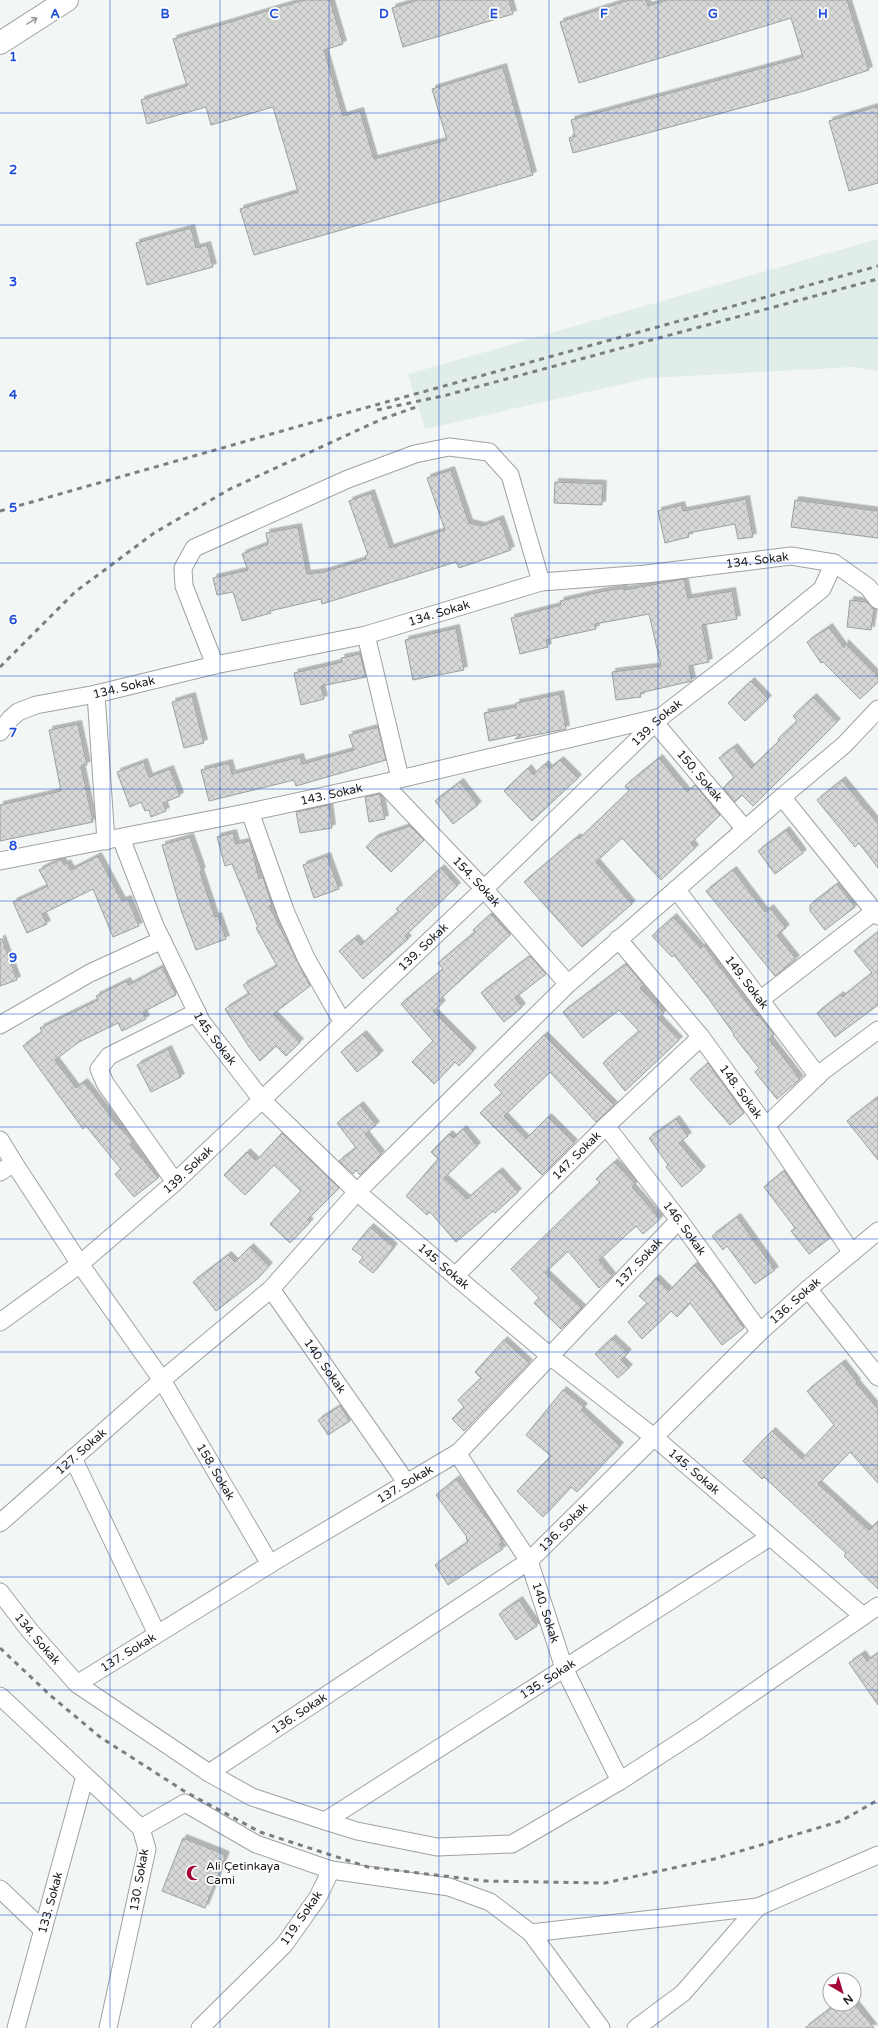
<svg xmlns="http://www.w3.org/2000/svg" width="878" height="2028" viewBox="0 0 878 2028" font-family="'Varela Round',sans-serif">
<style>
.built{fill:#e0ede8}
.building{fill:url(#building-cross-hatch);stroke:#9da09c;filter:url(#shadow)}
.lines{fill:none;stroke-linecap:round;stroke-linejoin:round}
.street-casing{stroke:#9fa3a1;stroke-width:19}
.primary-casing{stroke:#9fa3a1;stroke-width:24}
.street{stroke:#fff;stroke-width:17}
.primary{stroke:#fff;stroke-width:22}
.rail{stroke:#7c7f7e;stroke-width:3;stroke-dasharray:5 5;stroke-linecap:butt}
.oneway{stroke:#989998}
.grid{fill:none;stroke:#1d4ed8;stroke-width:1;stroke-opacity:0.55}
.labels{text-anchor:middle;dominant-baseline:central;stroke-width:3.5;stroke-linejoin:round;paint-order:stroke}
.street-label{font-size:12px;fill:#1a1c1b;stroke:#fff}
.poi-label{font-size:12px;fill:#1a1c1b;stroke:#fff;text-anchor:start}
.grid-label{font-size:13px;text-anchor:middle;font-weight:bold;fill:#1d4ed8;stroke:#fff;stroke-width:3.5;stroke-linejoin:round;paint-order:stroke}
</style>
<defs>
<pattern id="building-cross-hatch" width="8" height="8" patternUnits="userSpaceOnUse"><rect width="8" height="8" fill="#d6d8d5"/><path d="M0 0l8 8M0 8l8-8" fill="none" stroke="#b7b9b6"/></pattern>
<filter id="shadow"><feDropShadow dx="3.5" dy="-3.5" stdDeviation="0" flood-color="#0004"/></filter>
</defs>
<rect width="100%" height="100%" fill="#f2f6f4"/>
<!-- built -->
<path class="built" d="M 878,239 L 878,371 L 853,367 L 649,378 L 425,429 L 408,374 Z"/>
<!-- building -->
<path class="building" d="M 304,0 L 330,0 L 343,44 L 324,50 L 343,116 L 360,111 L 374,159 L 447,140 L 432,89 L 503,67 L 533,175 L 254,255 L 240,209 L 298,192 L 273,107 L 211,125 L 206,107 L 147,124 L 141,100 L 187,86 L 173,39 Z
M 418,0 L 509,0 L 513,14 L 403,47 L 392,8 Z
M 629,0 L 646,0 L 648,6 L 667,0 L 847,0 L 869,70 L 804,91 L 573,153 L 569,138 L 575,136 L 571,120 L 803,57 L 791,18 L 579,83 L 560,22 Z
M 878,106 L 878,183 L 849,191 L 829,121 Z
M 191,228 L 196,248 L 207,245 L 213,267 L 147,285 L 136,243 Z
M 451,470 L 469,523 L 482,526 L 500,519 L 511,550 L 459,568 L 456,562 L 322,604 L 321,599 L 270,611 L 271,613 L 242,621 L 233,592 L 217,595 L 213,578 L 248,570 L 242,554 L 268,544 L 266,533 L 298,527 L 307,574 L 324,572 L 366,559 L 365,556 L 368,555 L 349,501 L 371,493 L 390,548 L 445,530 L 427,478 Z
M 555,482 L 603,484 L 602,505 L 554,503 Z
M 746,499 L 753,537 L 738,539 L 735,524 L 688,533 L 689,537 L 665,543 L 658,511 L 681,505 L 683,511 Z
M 795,500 L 878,511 L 878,538 L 791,527 Z
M 684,579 L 688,598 L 732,591 L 737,619 L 702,625 L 709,662 L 689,666 L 692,681 L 640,693 L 641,697 L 616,700 L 612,672 L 661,666 L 649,614 L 595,624 L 596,629 L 546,640 L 548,647 L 520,654 L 511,618 L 561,605 L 560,601 L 599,592 L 623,588 L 624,590 Z
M 850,600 L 867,602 L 874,609 L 871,630 L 847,627 Z
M 829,627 L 844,648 L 845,643 L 878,676 L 878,682 L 860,699 L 823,662 L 821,663 L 807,642 Z
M 456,628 L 464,670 L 413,680 L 405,640 Z
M 360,654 L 366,677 L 321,686 L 324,699 L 301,705 L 294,673 L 342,662 L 341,658 Z
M 751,681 L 768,699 L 745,721 L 728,703 Z
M 560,694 L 566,729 L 515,739 L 521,734 L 489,741 L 484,713 L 516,707 L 516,703 Z
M 192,696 L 204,743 L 184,748 L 172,702 Z
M 813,697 L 837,722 L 753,806 L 742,795 L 735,802 L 723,788 L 734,777 L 719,758 L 734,747 L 751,768 L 779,741 L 778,739 L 797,721 L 793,716 Z
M 78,724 L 87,765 L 81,766 L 93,822 L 0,841 L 0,805 L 61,791 L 49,730 Z
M 378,727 L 386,760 L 296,786 L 294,780 L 209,801 L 201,770 L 229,763 L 232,774 L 300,757 L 302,764 L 354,750 L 349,735 Z
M 659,758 L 687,792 L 695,785 L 720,815 L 691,843 L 695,848 L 661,880 L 622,838 L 596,862 L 632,904 L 582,947 L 524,882 L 577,837 L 579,839 L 629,791 L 625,786 Z
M 560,760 L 578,778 L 532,821 L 504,791 L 528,768 L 533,775 L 545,764 L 549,769 Z
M 144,762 L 149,777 L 170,769 L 180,796 L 163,803 L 166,811 L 151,817 L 149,810 L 145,811 L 141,802 L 130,807 L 117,772 Z
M 842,780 L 878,824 L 878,868 L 859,843 L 855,847 L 817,800 Z
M 460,782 L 478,805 L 453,824 L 435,801 Z
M 380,794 L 385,819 L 369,822 L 365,797 Z
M 329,805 L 332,828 L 300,833 L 296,812 Z
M 410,826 L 424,840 L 391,872 L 366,847 L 375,838 Z
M 786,830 L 803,853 L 775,874 L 758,851 Z
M 233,833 L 236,844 L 250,841 L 259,879 L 263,877 L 272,905 L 269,906 L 310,986 L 273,1014 L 300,1042 L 286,1056 L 276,1046 L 260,1061 L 249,1047 L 225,1009 L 249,994 L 243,985 L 277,966 L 256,928 L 258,927 L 232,864 L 225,866 L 217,837 Z
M 190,837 L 202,871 L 200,872 L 215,917 L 218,916 L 226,939 L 196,950 L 181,910 L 162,845 Z
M 98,856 L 122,901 L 128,899 L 139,926 L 113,937 L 93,889 L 42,914 L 47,924 L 27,933 L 13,902 L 48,886 L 39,870 L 61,859 L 64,865 L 67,863 L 71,870 Z
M 327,856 L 339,889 L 314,898 L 303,865 Z
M 441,868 L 457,886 L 405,936 L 408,939 L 363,979 L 339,951 L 355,938 L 361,945 L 399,911 L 396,909 Z
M 733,870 L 765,912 L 770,908 L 786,928 L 777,935 L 796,959 L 775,976 L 706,891 Z
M 837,884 L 855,907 L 825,930 L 810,911 L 810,905 Z
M 491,914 L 510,935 L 439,1000 L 442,1004 L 433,1011 L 473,1051 L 459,1066 L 455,1062 L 434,1084 L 412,1062 L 433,1041 L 401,1004 L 443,969 L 438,963 L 475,932 L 473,930 Z
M 673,917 L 701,948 L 704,946 L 757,1016 L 758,1015 L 774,1035 L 769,1039 L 800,1079 L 777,1099 L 755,1072 L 759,1068 L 733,1035 L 734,1034 L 708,998 L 674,955 L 672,957 L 652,936 Z
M 878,932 L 878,1005 L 835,1037 L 817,1013 L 840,995 L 842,997 L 872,973 L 854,951 Z
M 0,939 L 2,939 L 17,980 L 0,986 Z
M 530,956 L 546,974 L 515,998 L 522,1007 L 504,1022 L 481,993 Z
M 626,964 L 644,985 L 640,988 L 664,1013 L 658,1018 L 679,1040 L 625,1091 L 603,1063 L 639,1031 L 619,1010 L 583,1038 L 563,1012 Z
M 162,967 L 176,995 L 143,1012 L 146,1019 L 122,1031 L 118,1023 L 79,1042 L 55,1060 L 76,1088 L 84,1082 L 118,1126 L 133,1142 L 130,1144 L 158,1178 L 134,1197 L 115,1174 L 121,1169 L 86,1126 L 83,1129 L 23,1046 L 42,1032 L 40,1028 L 98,1000 L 96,996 L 127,981 L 129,985 Z
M 363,1034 L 380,1054 L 357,1072 L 341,1052 Z
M 544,1035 L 614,1105 L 596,1122 L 550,1072 L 504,1116 L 526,1139 L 548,1117 L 574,1143 L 542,1175 L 480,1113 L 502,1093 L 494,1085 Z
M 168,1049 L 181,1077 L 151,1092 L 137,1065 Z
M 708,1063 L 744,1113 L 730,1125 L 690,1079 Z
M 878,1097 L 878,1160 L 847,1121 Z
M 360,1105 L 376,1125 L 365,1134 L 381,1154 L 360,1175 L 356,1170 L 353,1174 L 339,1161 L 356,1148 L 337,1123 Z
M 676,1119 L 688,1136 L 679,1143 L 702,1170 L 682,1187 L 666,1167 L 668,1165 L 649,1138 Z
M 463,1129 L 477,1146 L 444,1178 L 467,1199 L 499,1171 L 518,1192 L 495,1213 L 493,1211 L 456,1242 L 430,1212 L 427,1215 L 406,1196 L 438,1159 L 431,1152 L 449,1134 L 453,1138 Z
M 282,1133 L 339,1188 L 307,1220 L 310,1222 L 290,1243 L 270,1224 L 301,1191 L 274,1165 L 245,1195 L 224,1175 L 247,1152 L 256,1161 Z
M 614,1162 L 635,1184 L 632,1187 L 660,1219 L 643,1234 L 636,1226 L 599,1260 L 612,1276 L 599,1288 L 568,1251 L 545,1273 L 582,1308 L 561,1329 L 534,1303 L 539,1298 L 511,1269 L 600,1182 L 596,1179 Z
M 784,1171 L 830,1238 L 809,1254 L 791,1231 L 795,1228 L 764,1187 Z
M 737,1217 L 775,1270 L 755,1284 L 727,1246 L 723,1250 L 712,1236 Z
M 370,1227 L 394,1247 L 373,1273 L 359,1262 L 363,1257 L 352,1249 Z
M 250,1247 L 269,1266 L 256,1280 L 216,1311 L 193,1282 L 228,1255 L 235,1262 Z
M 694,1265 L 711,1282 L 744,1328 L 722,1345 L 690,1303 L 677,1317 L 671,1311 L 642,1339 L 628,1322 L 647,1303 L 639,1296 L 656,1278 L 669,1291 Z
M 612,1338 L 628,1353 L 621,1360 L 629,1368 L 618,1378 L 595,1354 Z
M 504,1340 L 529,1363 L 464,1431 L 452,1419 L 464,1407 L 458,1400 L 481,1378 L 475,1372 Z
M 842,1363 L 857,1382 L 856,1383 L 878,1409 L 878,1483 L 850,1452 L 818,1484 L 869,1530 L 878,1521 L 878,1589 L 844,1556 L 846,1553 L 764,1477 L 762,1479 L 743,1461 L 772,1431 L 802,1459 L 834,1425 L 807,1391 Z
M 563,1390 L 584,1407 L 581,1410 L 620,1446 L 577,1492 L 571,1487 L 543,1517 L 517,1491 L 551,1456 L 526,1435 Z
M 340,1406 L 350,1421 L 328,1435 L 318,1420 Z
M 456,1479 L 490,1522 L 503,1542 L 499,1544 L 503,1549 L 448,1585 L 435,1565 L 468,1542 L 466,1538 L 467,1537 L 436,1495 Z
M 519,1600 L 537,1626 L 516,1640 L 499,1614 Z
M 878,1653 L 878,1705 L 849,1663 L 862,1654 L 867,1661 Z
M 183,1838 L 226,1855 L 205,1908 L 162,1891 Z
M 836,2004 L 855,2004 L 874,2028 L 805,2028 Z"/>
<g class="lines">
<defs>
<g id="street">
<path d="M 366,635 L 400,778"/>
<path d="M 215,665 L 184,586 L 183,568 L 194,548 L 348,479 L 415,454 L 449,447 L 489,452 L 510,475 L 541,582"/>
<path d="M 96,694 L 106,841"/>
<path id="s1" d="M 655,723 L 745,829"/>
<path id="s2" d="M 0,732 L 10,719 L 18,712 L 36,705 L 96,694 L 215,665 L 366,635 L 541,582 L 646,574 L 791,556 L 834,563 L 868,587 L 878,600"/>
<path id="s3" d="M 383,783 L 484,889 L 568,984"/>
<path d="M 782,797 L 878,916"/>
<path d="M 250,812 L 286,913 L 306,958 L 343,1023"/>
<path id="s4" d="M 121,838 L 155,926 L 201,1021 L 262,1100 L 357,1192 L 455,1276 L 550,1356 L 655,1438 L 863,1616"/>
<path id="s5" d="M 0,861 L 250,812 L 383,783 L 661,717"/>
<path id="s6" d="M 676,889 L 818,1076"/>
<path id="s7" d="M 618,939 L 701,1037 L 766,1126 L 852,1253"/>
<path d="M 760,1000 L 875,911"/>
<path d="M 0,1025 L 90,973 L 162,940"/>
<path id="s8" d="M 606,1126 L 679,1220 L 760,1332"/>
<path d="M 766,1126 L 823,1071 L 878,1030"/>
<path d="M 0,1140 L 14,1163 L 0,1172"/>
<path id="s9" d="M 14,1163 L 80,1264 L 162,1380 L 270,1564"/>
<path d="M 175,1182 L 105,1083 L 99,1069 L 109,1056 L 197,1012"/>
<path id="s10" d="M 455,1276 L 606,1126 L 701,1037"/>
<path id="s11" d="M 271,1289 L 406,1482"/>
<path d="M 808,1289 L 878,1377"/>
<path id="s12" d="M 0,1322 L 80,1264 L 173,1184 L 484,889 L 661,717 L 736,659 L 822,589 L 834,563"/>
<path id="s13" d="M 457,1453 L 529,1561 L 564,1668 L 620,1781"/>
<path d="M 73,1458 L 157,1634"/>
<path id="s14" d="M 0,1523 L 162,1380 L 271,1289 L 357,1192 L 568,984 L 782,797 L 844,745 L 878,709"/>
<path id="s15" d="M 0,1592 L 30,1631 L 77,1684 L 209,1773 L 252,1797 L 325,1821 L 357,1831 L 437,1847 L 512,1844 L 620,1781 L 700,1729 L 878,1606"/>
<path id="s16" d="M 77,1684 L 280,1558 L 459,1452 L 679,1220"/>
<path d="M 0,1696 L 141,1828 L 147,1849 L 108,2028"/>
<path id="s17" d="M 209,1773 L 529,1561 L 760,1332 L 808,1289 L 878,1231"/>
<path id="s18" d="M 325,1821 L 770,1537"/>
<path d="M 141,1828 L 185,1803 L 256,1844 L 331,1870 L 318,1897 L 284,1945 L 200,2028"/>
<path d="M 331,1870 L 449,1887 L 490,1902 L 531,1933 L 601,2028"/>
<path d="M 0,1889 L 43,1930"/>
<path d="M 531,1933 L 758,1907"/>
<path id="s19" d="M 16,2028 L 85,1776"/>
<path d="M 636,2028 L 683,1993 L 758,1907 L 878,1855"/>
</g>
<path id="primary" d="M 0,43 L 67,0"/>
</defs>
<!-- street casing -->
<use href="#street" class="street-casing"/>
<!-- primary casing -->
<use href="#primary" class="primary-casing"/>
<!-- street -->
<use href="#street" class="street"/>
<!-- primary -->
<use href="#primary" class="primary"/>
<!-- rail -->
<path class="rail" d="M 377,410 L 447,395 L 878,279
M 0,511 L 296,427 L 878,266
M 0,667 L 75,592 L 154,533 L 230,489 L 382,419 L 419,406
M 0,1648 L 51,1696 L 100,1737 L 184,1791 L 260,1832 L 368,1867 L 486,1881 L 605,1883 L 714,1859 L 841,1821 L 878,1800"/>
</g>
<!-- one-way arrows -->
<defs><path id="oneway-shaft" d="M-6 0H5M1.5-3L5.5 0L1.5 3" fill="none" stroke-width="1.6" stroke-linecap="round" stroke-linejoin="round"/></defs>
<use class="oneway" href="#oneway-shaft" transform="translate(32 21) rotate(-31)"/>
<!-- grid -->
<path class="grid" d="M 110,0 L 110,2028M 220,0 L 220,2028M 329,0 L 329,2028M 439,0 L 439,2028M 549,0 L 549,2028M 658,0 L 658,2028M 768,0 L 768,2028M 0,113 L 878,113M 0,225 L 878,225M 0,338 L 878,338M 0,451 L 878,451M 0,563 L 878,563M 0,676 L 878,676M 0,789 L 878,789M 0,901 L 878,901M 0,1014 L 878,1014M 0,1127 L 878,1127M 0,1239 L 878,1239M 0,1352 L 878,1352M 0,1465 L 878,1465M 0,1577 L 878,1577M 0,1690 L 878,1690M 0,1803 L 878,1803M 0,1915 L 878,1915"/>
<!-- icons -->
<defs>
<symbol id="mosque-bare" viewBox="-9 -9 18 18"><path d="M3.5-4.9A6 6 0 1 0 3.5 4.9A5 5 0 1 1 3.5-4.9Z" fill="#a30637" stroke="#fff" stroke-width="2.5" paint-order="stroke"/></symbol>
</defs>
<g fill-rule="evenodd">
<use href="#mosque-bare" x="183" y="1862" width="22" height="22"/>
</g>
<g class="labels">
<!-- street labels -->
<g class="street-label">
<text stroke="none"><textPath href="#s2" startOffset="784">134. Sokak</textPath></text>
<text stroke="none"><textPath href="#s2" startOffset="460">134. Sokak</textPath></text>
<text stroke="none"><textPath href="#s2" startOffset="136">134. Sokak</textPath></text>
<text stroke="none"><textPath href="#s12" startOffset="890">139. Sokak</textPath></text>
<text stroke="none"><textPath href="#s1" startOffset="69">150. Sokak</textPath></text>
<text stroke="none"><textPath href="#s5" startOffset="338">143. Sokak</textPath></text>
<text stroke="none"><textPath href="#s3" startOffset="136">154. Sokak</textPath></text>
<text stroke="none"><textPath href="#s12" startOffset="566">139. Sokak</textPath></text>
<text stroke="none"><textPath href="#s6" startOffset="117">149. Sokak</textPath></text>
<text stroke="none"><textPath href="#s4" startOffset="222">145. Sokak</textPath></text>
<text stroke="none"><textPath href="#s7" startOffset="196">148. Sokak</textPath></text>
<text stroke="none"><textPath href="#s10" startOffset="171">147. Sokak</textPath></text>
<text stroke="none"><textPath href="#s12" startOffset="242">139. Sokak</textPath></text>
<text stroke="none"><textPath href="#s8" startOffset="129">146. Sokak</textPath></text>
<text stroke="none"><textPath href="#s16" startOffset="708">137. Sokak</textPath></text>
<text stroke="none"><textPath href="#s4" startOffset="546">145. Sokak</textPath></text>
<text stroke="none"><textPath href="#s17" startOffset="756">136. Sokak</textPath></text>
<text stroke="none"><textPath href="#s11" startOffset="94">140. Sokak</textPath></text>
<text stroke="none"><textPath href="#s14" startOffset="108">127. Sokak</textPath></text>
<text stroke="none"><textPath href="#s9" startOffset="369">158. Sokak</textPath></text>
<text stroke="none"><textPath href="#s4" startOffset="870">145. Sokak</textPath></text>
<text stroke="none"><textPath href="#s16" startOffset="384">137. Sokak</textPath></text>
<text stroke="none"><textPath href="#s17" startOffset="432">136. Sokak</textPath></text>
<text stroke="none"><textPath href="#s13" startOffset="184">140. Sokak</textPath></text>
<text stroke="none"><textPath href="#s15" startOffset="60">134. Sokak</textPath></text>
<text stroke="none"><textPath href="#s16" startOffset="60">137. Sokak</textPath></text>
<text stroke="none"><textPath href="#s18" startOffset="264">135. Sokak</textPath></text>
<text stroke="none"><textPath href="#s17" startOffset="108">136. Sokak</textPath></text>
<text transform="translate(139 1880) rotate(-80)">130. Sokak</text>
<text stroke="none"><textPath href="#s19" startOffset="130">133. Sokak</textPath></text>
<text transform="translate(301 1918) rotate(-55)">119. Sokak</text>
</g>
<!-- poi labels -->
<g class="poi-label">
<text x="206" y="1866">Ali Çetinkaya<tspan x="206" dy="14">Cami</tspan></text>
</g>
</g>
<g class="grid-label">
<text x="55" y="18">A</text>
<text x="165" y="18">B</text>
<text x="274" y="18">C</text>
<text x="384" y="18">D</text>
<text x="494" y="18">E</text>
<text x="604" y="18">F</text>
<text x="713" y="18">G</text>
<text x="823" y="18">H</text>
<text x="13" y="61">1</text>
<text x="13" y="174">2</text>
<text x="13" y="286">3</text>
<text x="13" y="399">4</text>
<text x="13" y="512">5</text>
<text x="13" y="624">6</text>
<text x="13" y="737">7</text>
<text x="13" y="850">8</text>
<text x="13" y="962">9</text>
</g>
<!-- north arrow -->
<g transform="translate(842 1992) rotate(142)"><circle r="19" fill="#ffffff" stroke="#a3a4a4"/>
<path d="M0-3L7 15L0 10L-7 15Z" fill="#a30637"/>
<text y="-6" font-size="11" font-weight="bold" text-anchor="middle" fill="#1a1c1b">N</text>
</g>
</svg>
